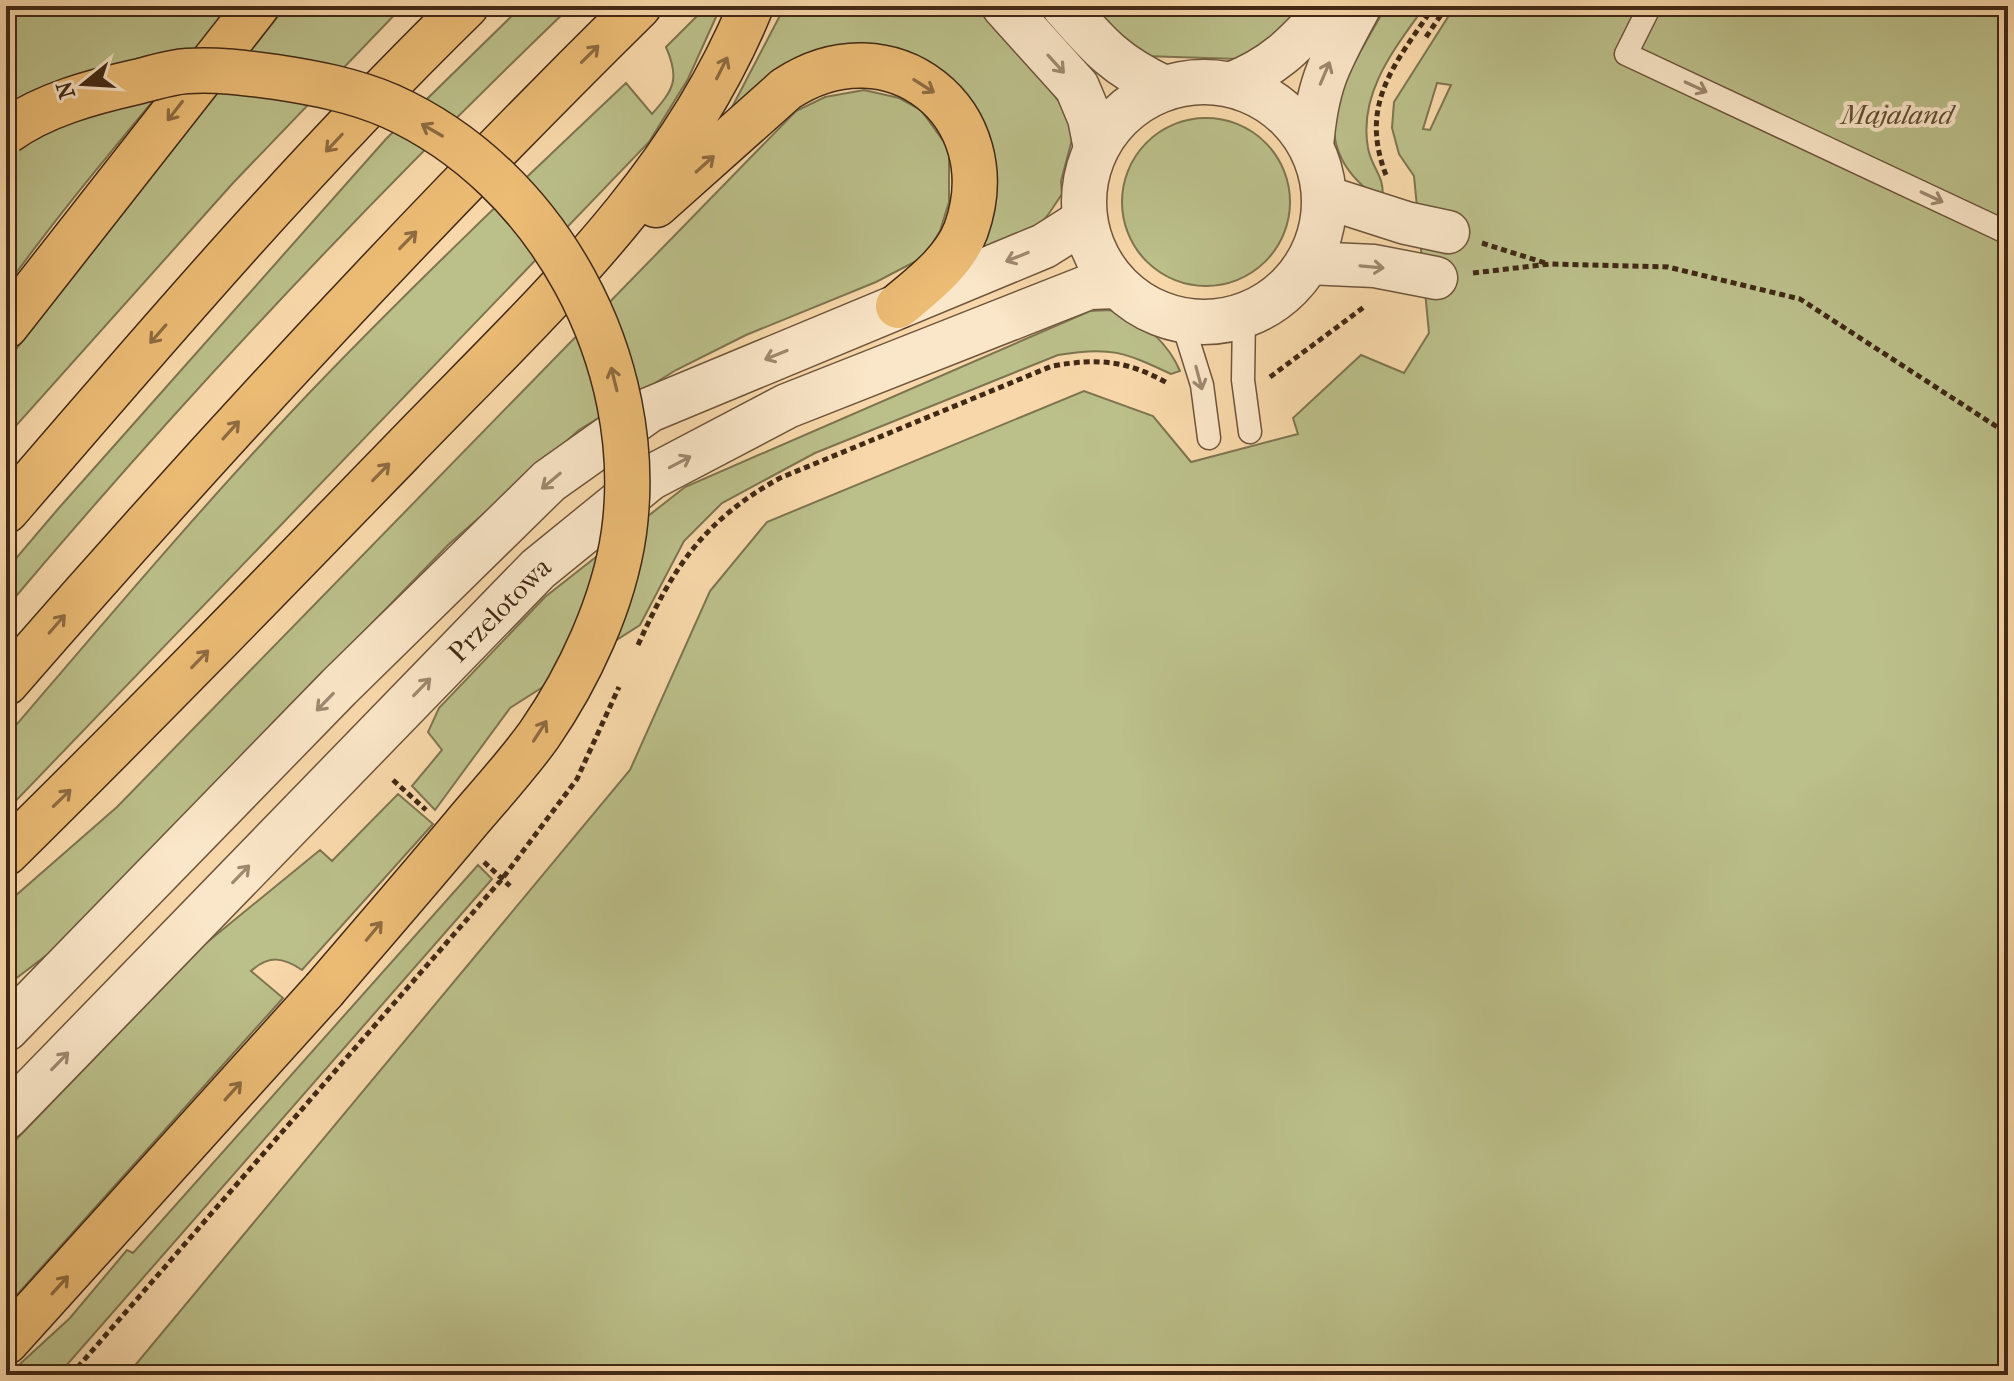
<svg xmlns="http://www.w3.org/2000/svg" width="2014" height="1381" viewBox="0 0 2014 1381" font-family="'IM FELL French Canon',serif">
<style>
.green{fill:#bbbf8a;stroke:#7e7450;stroke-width:2;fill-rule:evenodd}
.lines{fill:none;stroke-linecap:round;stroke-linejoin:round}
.service-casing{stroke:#6f553b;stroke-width:25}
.minor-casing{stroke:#6f553b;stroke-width:45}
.tertiary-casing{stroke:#6f553b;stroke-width:47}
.motorway-casing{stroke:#412916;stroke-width:47}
.path{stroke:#412916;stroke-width:5;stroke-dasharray:6 4;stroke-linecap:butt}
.service{stroke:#fae6c8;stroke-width:22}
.minor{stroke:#fae6c8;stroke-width:42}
.tertiary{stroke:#fae6c8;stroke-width:44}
.motorway{stroke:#ecbc75;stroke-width:44}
.motorway-bridge-casing{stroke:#412916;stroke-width:47;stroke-linecap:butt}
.motorway-bridge{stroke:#ecbc75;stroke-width:44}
.oneway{stroke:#8e6b41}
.oneway2{stroke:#9e886f}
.labels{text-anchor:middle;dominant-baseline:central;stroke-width:8;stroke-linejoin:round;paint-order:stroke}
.park-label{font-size:28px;font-style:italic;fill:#604e33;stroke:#fae6c8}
.street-label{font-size:28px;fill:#412916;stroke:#fae6c8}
</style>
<rect width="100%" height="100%" fill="#f8d8aa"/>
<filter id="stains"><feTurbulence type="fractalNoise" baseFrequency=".0025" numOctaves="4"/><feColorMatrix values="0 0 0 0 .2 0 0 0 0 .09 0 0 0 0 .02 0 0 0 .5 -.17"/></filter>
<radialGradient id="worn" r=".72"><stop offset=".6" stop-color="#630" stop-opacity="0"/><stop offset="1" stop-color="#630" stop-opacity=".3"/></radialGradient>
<!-- green -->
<path class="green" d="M 6,6 L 230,6 C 156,100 76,189 6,287 Z
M 286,6 L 403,6 L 233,183 L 6,437 L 6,362 Z
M 522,6 L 571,6 C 373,196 183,398 6,608 L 6,570 L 58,509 L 386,139 Z
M 707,6 L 721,6 L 688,79 L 649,142 L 6,811 L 6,737 C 107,619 207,500 314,388 C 415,283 520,183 626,83 L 652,114 C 674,89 680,79 666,47 Z
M 785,6 L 984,6 L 1064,108 L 1073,136 L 1061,181 L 1062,194 L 1050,212 L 1036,230 L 978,258 L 991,224 L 995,193 L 891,50 C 820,36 778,61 730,111 Z
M 1085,6 L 1314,6 L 1287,35 L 1239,59 L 1143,56 Z
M 1386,6 L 1425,6 C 1395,48 1358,93 1368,148 C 1372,170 1386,176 1382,201 C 1293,140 1348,77 1386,6 Z
M 1455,6 L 2008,6 L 2008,1375 L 127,1375 L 630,770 L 710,591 L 767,522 L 1084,391 L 1153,416 L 1191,462 L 1298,434 L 1293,418 L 1361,355 L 1404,373 L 1429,333 L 1414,176 L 1399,154 L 1392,128 L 1394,102 ZM 1437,83 L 1451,85 L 1430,130 L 1423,129 Z
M 864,90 L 899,98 L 921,110 L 949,149 L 949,202 L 940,231 L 924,257 L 876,282 L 746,335 L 676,370 L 579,430 L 448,545 L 56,948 L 6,986 L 6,904 L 117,807 L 796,111 L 825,97 Z
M1122 202a84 84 0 1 1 168 0a84 84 0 1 1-168 0Z
M 1090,311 C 1098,311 1109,309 1116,311 C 1143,318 1170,347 1180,371 L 1171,374 C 1124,352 1110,346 1058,355 L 815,453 L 722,503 L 684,541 L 640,625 L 510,708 L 435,810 L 412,786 L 442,750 L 428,732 L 439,708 L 545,597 L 685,487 Z
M 398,794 L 433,824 L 302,970 C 283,957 269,955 251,971 L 283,998 L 6,1307 L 6,1150 L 205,944 L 320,850 L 332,861 Z
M 478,865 L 492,879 L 58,1375 L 8,1375 L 70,1318 L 127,1250 L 133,1253 Z"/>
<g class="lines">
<defs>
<path id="service" d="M 1650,6 L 1626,54 L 2008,233
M 1244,316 L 1243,380 L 1250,432
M 1182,321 L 1202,385 L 1209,438"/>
<path id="minor" d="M 1230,84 C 1277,66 1297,42 1330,6
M 1312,147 C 1317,82 1330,62 1360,6
M 1325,197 L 1406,223 L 1448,232
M 1308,263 L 1374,266 L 1436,278"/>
<g id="tertiary">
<path d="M 1004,6 L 1077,87 L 1090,118 L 1096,148"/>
<path d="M 1064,6 C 1099,46 1115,65 1164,88"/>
<circle cx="1204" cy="202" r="120"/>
<path d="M 6,1029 L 339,687 L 549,481 L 649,410 L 1044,246 L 1085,220"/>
<path id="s1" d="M 6,1117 L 538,569 L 650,478 L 787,406 L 1089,287 L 1117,286"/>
</g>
<path id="motorway" d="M 656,205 L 786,89 C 890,20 1008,113 966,230 C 954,262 923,285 898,306
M 6,326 L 257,6
M 6,511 C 154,339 303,165 466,6
M 6,683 C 209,450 419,223 639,6
M 6,853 C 141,720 272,585 404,449 C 536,312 678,186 751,6
M 6,1342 L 324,990"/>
</defs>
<!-- service casing -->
<use href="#service" class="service-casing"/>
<!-- minor casing -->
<use href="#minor" class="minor-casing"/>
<!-- tertiary casing -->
<use href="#tertiary" class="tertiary-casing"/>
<!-- motorway casing -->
<use href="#motorway" class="motorway-casing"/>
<!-- path -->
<path class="path" d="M 1426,37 L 1447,6
M 1386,175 C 1358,103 1396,63 1434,6
M 1482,243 L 1545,263
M 1473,273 L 1550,264 L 1668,267 L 1800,299 L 2008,434
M 1270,377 L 1364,307
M 638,645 C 673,567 704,520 780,478 L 1052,366 C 1099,358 1127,360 1169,384
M 393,780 L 426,810
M 484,862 L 510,886
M 71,1375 L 502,879 L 577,779 L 619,687"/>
<!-- service -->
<use href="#service" class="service"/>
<!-- minor -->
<use href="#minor" class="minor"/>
<!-- tertiary -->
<use href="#tertiary" class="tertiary"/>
<!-- motorway -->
<use href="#motorway" class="motorway"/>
<defs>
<path id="motorway-bridge" d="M 6,132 C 43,105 92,92 136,82 C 153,78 170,72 187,71 C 216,69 247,73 276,77 C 315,83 353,90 390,106 C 548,177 647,361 624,532 C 614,603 579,677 539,735 C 516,767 488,797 463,827 C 417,882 370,936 324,990"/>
</defs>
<!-- motorway-bridge casing -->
<use href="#motorway-bridge" class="motorway-bridge-casing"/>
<!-- motorway-bridge -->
<use href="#motorway-bridge" class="motorway-bridge"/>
</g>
<!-- one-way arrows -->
<defs><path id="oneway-shaft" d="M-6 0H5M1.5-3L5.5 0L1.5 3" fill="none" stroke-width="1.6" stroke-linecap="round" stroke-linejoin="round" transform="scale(2)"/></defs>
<g class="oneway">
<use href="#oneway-shaft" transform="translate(590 54) rotate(-45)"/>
<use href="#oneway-shaft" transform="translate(722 68) rotate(-63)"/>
<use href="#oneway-shaft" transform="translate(924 86) rotate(32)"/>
<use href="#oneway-shaft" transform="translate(175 111) rotate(128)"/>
<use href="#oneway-shaft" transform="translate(432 130) rotate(-150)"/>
<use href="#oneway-shaft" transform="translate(334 143) rotate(133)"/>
<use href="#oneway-shaft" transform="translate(705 164) rotate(-42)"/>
<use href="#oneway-shaft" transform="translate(408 240) rotate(-46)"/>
<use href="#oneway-shaft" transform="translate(158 334) rotate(131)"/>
<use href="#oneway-shaft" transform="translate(614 379) rotate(-104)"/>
<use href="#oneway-shaft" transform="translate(231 430) rotate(-48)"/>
<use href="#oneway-shaft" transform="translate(381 472) rotate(-46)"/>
<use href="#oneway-shaft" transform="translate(57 624) rotate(-49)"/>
<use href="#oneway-shaft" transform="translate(200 659) rotate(-46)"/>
<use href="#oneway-shaft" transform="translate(540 731) rotate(-57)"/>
<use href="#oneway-shaft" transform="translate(62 798) rotate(-44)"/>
<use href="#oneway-shaft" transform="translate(374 931) rotate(-50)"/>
<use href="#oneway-shaft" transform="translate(233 1091) rotate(-48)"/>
<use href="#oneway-shaft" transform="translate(60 1285) rotate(-48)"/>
</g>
<g class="oneway2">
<use href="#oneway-shaft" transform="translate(1056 64) rotate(48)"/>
<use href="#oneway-shaft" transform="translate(1325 73) rotate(-67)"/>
<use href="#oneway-shaft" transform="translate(1696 87) rotate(25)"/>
<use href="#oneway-shaft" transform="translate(1932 197) rotate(25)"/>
<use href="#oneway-shaft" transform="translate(1017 257) rotate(158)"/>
<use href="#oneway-shaft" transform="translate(1372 267) rotate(5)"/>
<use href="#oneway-shaft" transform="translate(776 355) rotate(158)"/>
<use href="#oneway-shaft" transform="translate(1199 378) rotate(75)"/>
<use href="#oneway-shaft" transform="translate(680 462) rotate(-28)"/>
<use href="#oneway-shaft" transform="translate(551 481) rotate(140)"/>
<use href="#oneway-shaft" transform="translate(422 687) rotate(-46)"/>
<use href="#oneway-shaft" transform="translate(325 702) rotate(134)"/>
<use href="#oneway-shaft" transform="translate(241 874) rotate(-46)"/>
<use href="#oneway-shaft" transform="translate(60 1061) rotate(-46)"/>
</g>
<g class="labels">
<!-- park labels -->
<g class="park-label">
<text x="1897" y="114">Majaland</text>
</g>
<!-- street labels -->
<g class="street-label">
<text stroke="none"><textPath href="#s1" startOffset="708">Przelotowa</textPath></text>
</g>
</g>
<!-- margin -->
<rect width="2014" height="1381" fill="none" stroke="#f8d8aa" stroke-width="32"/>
<rect x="8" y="8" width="1998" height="1365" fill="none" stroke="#412916" stroke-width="4"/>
<rect x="16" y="16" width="1982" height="1349" fill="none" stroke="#412916" stroke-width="2"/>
<!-- north arrow -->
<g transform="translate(84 84) rotate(252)" stroke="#fae6c8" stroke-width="6" paint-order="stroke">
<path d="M0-6L14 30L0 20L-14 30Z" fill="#412916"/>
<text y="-12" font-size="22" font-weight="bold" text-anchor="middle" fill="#412916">N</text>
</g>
<rect width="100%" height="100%" filter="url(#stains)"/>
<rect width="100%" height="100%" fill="url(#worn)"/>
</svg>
